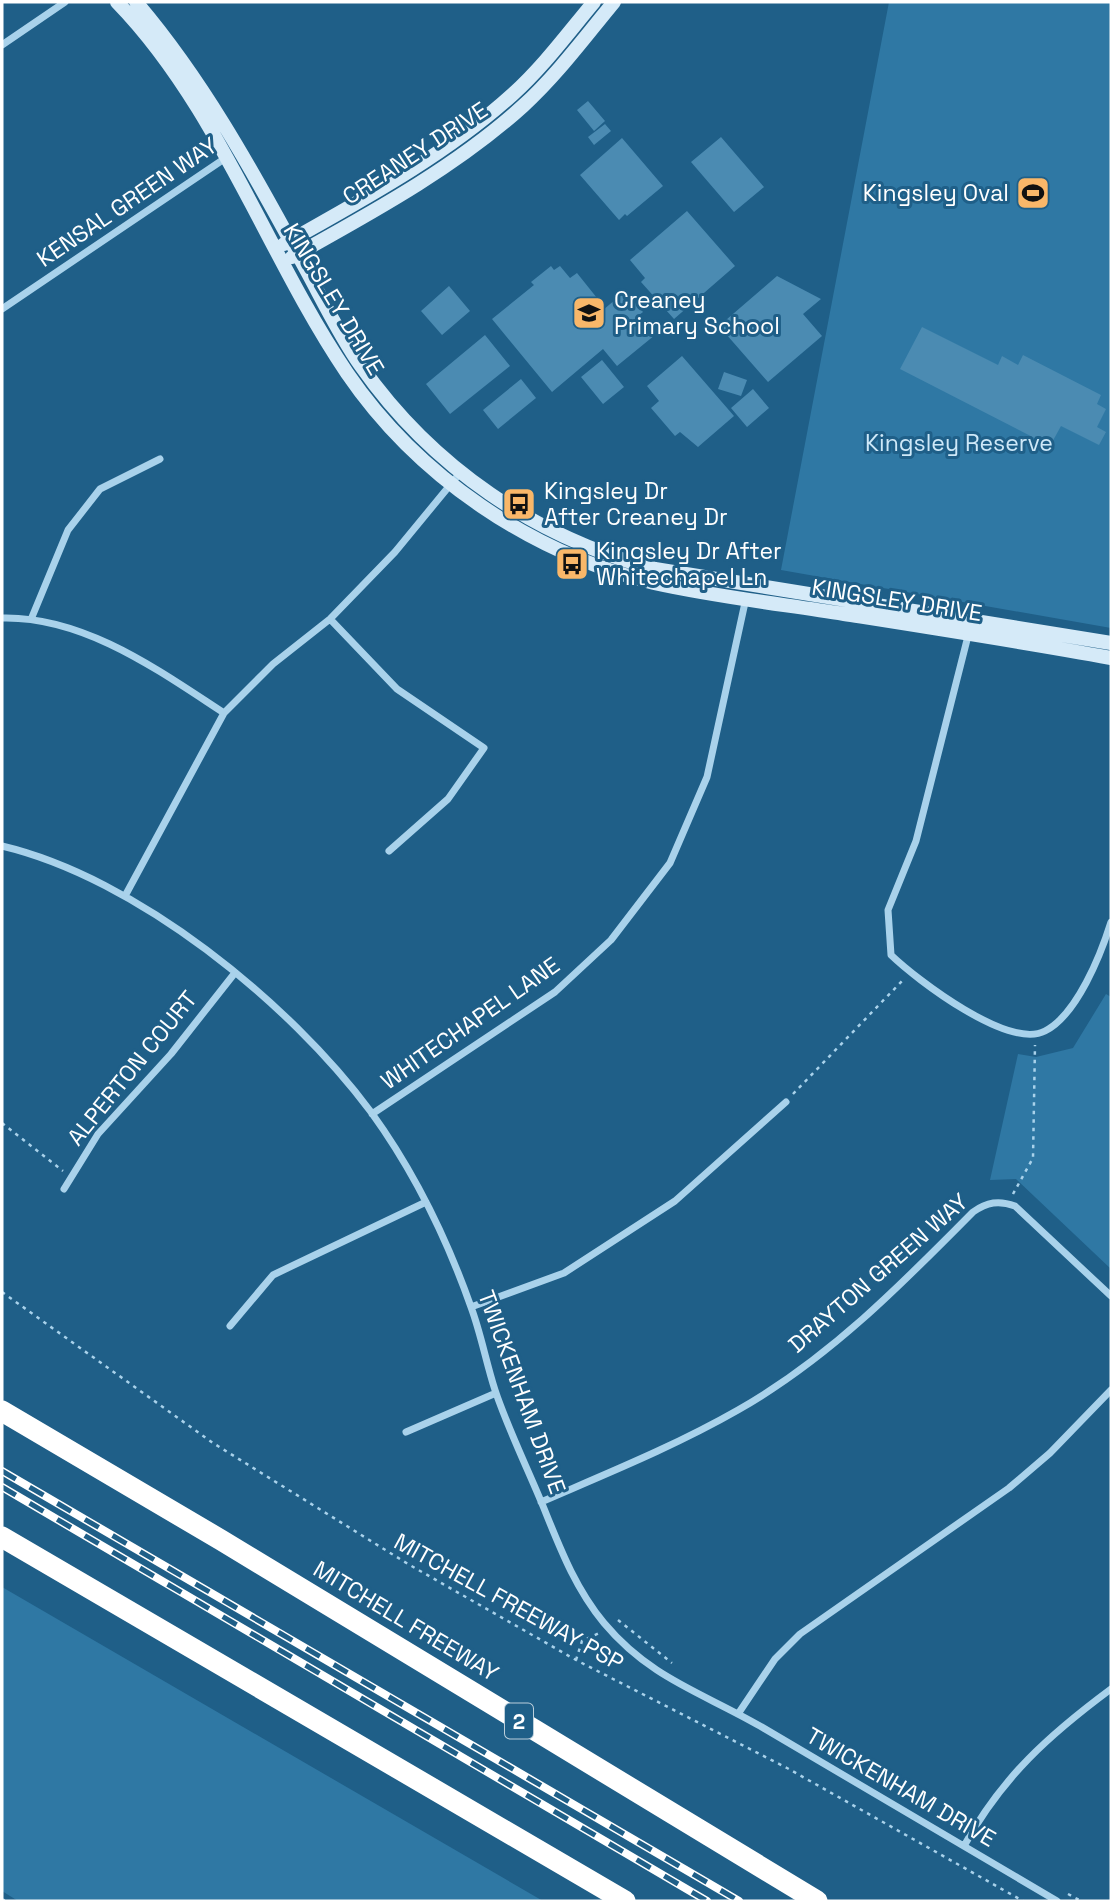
<svg xmlns="http://www.w3.org/2000/svg" width="1113" height="1903" viewBox="0 0 1113 1903" font-family="'Space Grotesk',sans-serif">
<style>
.green{fill:#2f78a4}
.building{fill:#4b8bb2}
.lines{fill:none;stroke-linecap:round;stroke-linejoin:round}
.path{stroke:#a9d2eb;stroke-width:2.5;stroke-dasharray:3.5 5;stroke-linecap:butt}
.lane{stroke:#a9d2eb;stroke-width:5}
.street{stroke:#a9d2eb;stroke-width:7}
.secondary{stroke:#d5eaf8;stroke-width:14}
.highway{stroke:#fff;stroke-width:21}
.rail-casing{stroke:#fff;stroke-width:8}
.rail{stroke:#1f5f88;stroke-width:5;stroke-dasharray:16;stroke-linecap:butt}
.labels{text-anchor:middle;dominant-baseline:central;stroke-width:6;stroke-linejoin:round;paint-order:stroke}
.shield{fill:#1f5f88;stroke:#bccfdb;stroke-width:2}
.shield-label{font-size:21px;font-weight:bold;fill:#fff}
.street-label{font-size:23px;fill:#fff;stroke:#1f5f88}
.poi-label{font-size:23px;fill:#fff;stroke:#1f5f88;text-anchor:start}
.park-label{font-size:23px;fill:#cee8f8;stroke:#1f5f88}
</style>
<rect width="100%" height="100%" fill="#1f5f88"/>
<!-- green -->
<path class="green" d="M 889,2 L 1111,2 L 1111,628 L 781,570 Z
M 1106,994 L 1111,997 L 1111,1269 L 1016,1179 L 990,1180 L 1018,1054 L 1036,1057 L 1073,1048 Z
M 2,1587 L 543,1901 L 18,1901 L 2,1891 Z"/>
<!-- building -->
<path class="building" d="M 588,101 L 605,121 L 594,131 L 577,110 Z
M 605,124 L 611,131 L 594,145 L 588,137 Z
M 721,137 L 764,187 L 734,212 L 691,162 Z
M 622,138 L 663,186 L 627,216 L 625,214 L 619,220 L 580,175 Z
M 687,211 L 735,266 L 674,319 L 641,282 L 645,278 L 630,260 Z
M 551,266 L 554,270 L 560,266 L 570,278 L 577,273 L 601,303 L 599,305 L 603,310 L 622,294 L 629,302 L 632,299 L 643,312 L 639,315 L 655,335 L 617,366 L 603,349 L 552,392 L 492,319 L 534,285 L 531,282 Z
M 777,276 L 821,299 L 803,314 L 822,336 L 768,382 L 719,326 Z
M 449,286 L 470,311 L 442,335 L 421,311 Z
M 922,327 L 998,365 L 1002,356 L 1018,365 L 1023,355 L 1101,395 L 1097,404 L 1106,409 L 1097,427 L 1106,432 L 1099,445 L 1061,426 L 1050,446 L 900,369 Z
M 485,335 L 510,366 L 450,414 L 426,384 Z
M 682,356 L 734,416 L 698,447 L 680,432 L 675,436 L 651,408 L 659,401 L 647,386 Z
M 602,360 L 624,387 L 603,404 L 581,377 Z
M 724,372 L 747,380 L 741,396 L 718,389 Z
M 521,379 L 536,398 L 498,429 L 483,410 Z
M 753,389 L 769,408 L 747,427 L 731,408 Z"/>
<g class="lines">
<!-- path -->
<path class="path" d="M 793,1094 L 903,980
M 2,1123 L 63,1171
M 1013,1194 L 1033,1158 L 1035,1045
M 2,1292 L 213,1443 L 408,1564 L 576,1660 L 787,1768 L 1023,1901
M 618,1620 L 672,1663
M 576,1660 L 582,1641 L 599,1633
M 1068,1894 L 1081,1901"/>
<!-- lane -->
<path class="lane" d="M 2,1901 L 3,1901"/>
<!-- street -->
<path class="street" d="M 2,45 L 65,2
M 2,309 L 227,157
M 32,617 L 68,530 L 100,489 L 160,459
M 2,618 C 84,616 158,670 224,713
M 330,619 L 397,689 L 484,748 L 448,799 L 389,851
M 969,632 L 916,841 L 888,910 L 891,955 C 917,980 1009,1050 1045,1031 C 1077,1015 1101,954 1111,922
M 2,846 C 137,878 289,1002 371,1112 C 413,1170 447,1239 471,1307 C 481,1334 486,1362 495,1390 C 508,1429 527,1467 543,1506 C 560,1548 575,1588 604,1623 C 650,1678 701,1692 760,1726 C 859,1784 958,1842 1057,1901
M 125,896 L 224,713 L 273,664 L 330,619 L 395,552 L 460,473
M 372,1114 L 555,992 L 611,940 L 670,863 L 707,777 L 746,598
M 64,1189 L 98,1134 L 171,1054 L 234,974
M 471,1307 L 564,1273 L 675,1201 L 786,1102
M 230,1326 L 273,1275 L 426,1202
M 406,1432 L 496,1393
M 541,1502 C 608,1473 675,1446 738,1410 C 828,1359 901,1285 973,1212 C 987,1202 999,1200 1015,1206 L 1111,1296
M 738,1714 L 775,1659 L 800,1634 L 1009,1488 L 1050,1453 L 1111,1390
M 964,1846 C 1002,1777 1049,1735 1111,1689"/>
<!-- secondary -->
<path class="secondary" d="M 117,2 C 219,107 266,253 347,373 C 418,477 532,554 654,583 C 717,597 781,604 844,614 C 933,628 1023,642 1111,658
M 136,2 C 201,78 251,168 298,255 C 319,292 337,332 361,366 C 432,467 536,538 655,569 L 1111,643
M 284,244 C 362,200 446,155 513,94 C 543,67 568,33 594,2
M 292,257 C 371,213 456,167 523,106 C 557,75 585,37 614,2"/>
<!-- highway -->
<path class="highway" d="M 2,1411 L 221,1540 L 817,1901
M 2,1537 L 625,1901"/>
<defs>
<path id="rail" d="M 2,1471 L 739,1901
M 2,1487 L 707,1901"/>
</defs>
<!-- rail casing -->
<use href="#rail" class="rail-casing"/>
<!-- rail -->
<use href="#rail" class="rail"/>
</g>
<!-- icons -->
<defs>
<symbol id="stadium-square" viewBox="-11 -11 22 22"><rect x="-9" y="-9" width="18" height="18" rx="4" fill="#f9b769" stroke="#1f5f88"/><path d="M0-5a6.5 5 0 1 0 0 10a6.5 5 0 1 0 0-10ZM-3.5-1.8h7v3.6h-7Z" fill="#111"/></symbol>
<symbol id="school-square" viewBox="-11 -11 22 22"><rect x="-9" y="-9" width="18" height="18" rx="4" fill="#f9b769" stroke="#1f5f88"/><path d="M0-5L7-2L0 1L-7-2ZM-4 1L0 2.5L4 1V4Q0 6-4 4Z" fill="#111"/></symbol>
<symbol id="bus-square" viewBox="-11 -11 22 22"><rect x="-9" y="-9" width="18" height="18" rx="4" fill="#f9b769" stroke="#1f5f88"/><path d="M-5-6H5V4H4V6H2V4H-2V6H-4V4H-5ZM-3.5-4V0h7V-4ZM-3.5 1.2v1.5H-2V1.2ZM2 1.2v1.5H3.5V1.2Z" fill="#111"/></symbol>
</defs>
<g fill-rule="evenodd">
<use href="#stadium-square" x="1014" y="174" width="38" height="38"/>
<use href="#school-square" x="570" y="294" width="38" height="38"/>
<use href="#bus-square" x="500" y="485" width="38" height="38"/>
<use href="#bus-square" x="553" y="545" width="38" height="38"/>
</g>
<g class="labels">
<!-- shield labels -->
<rect class="shield" x="505" y="1703.5" width="28" height="35" rx="5"/>
<g class="shield-label">
<text x="519" y="1721">2</text>
</g>
<!-- street labels -->
<g class="street-label">
<text transform="translate(415 153) rotate(-33)">CREANEY DRIVE</text>
<text transform="translate(127 202) rotate(-34)">KENSAL GREEN WAY</text>
<text transform="translate(334 299) rotate(59)">KINGSLEY DRIVE</text>
<text transform="translate(897 600) rotate(9)">KINGSLEY DRIVE</text>
<text transform="translate(470 1023) rotate(-35)">WHITECHAPEL LANE</text>
<text transform="translate(132 1068) rotate(-51)">ALPERTON COURT</text>
<text transform="translate(878 1273) rotate(-41)">DRAYTON GREEN WAY</text>
<text transform="translate(522 1392) rotate(70)">TWICKENHAM DRIVE</text>
<text transform="translate(509 1602) rotate(29)">MITCHELL FREEWAY PSP</text>
<text transform="translate(406 1621) rotate(31)">MITCHELL FREEWAY</text>
<text transform="translate(901 1787) rotate(30)">TWICKENHAM DRIVE</text>
</g>
<!-- poi labels -->
<g class="poi-label">
<text x="1009" y="193" text-anchor="end">Kingsley Oval</text>
<text x="614" y="300">Creaney<tspan x="614" dy="26">Primary School</tspan></text>
<text x="544" y="491">Kingsley Dr<tspan x="544" dy="26">After Creaney Dr</tspan></text>
<text x="596" y="551">Kingsley Dr After<tspan x="596" dy="26">Whitechapel Ln</tspan></text>
</g>
<!-- park labels -->
<g class="park-label">
<text x="959" y="443">Kingsley Reserve</text>
</g>
</g>
<!-- border -->
<rect width="1113" height="1903" fill="none" stroke="#ffffff" stroke-width="7"/>
</svg>
